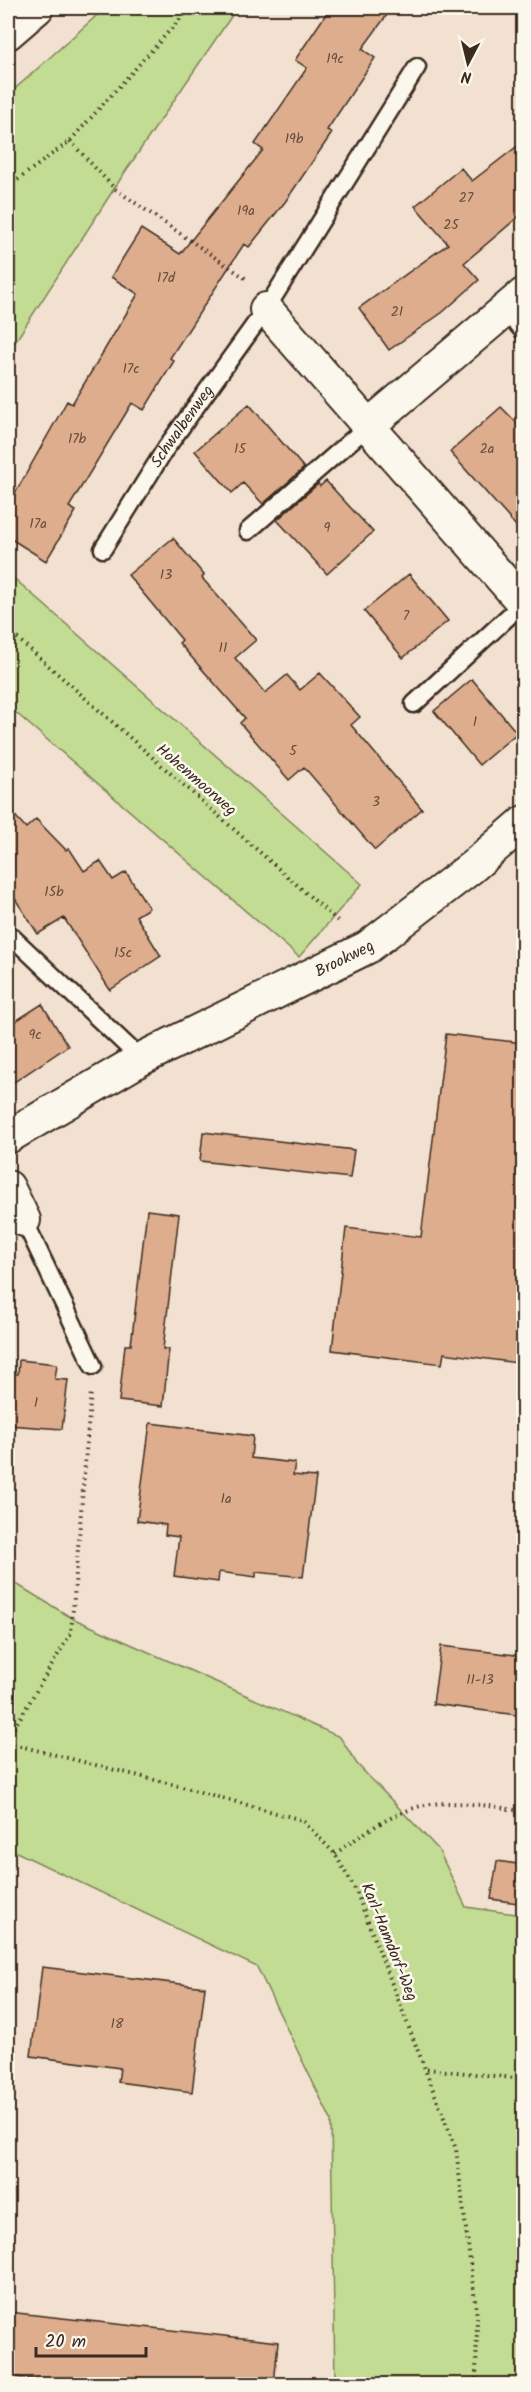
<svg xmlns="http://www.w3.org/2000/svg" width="531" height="2392" viewBox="0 0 531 2392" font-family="Kalam,sans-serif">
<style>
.green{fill:#c2dc93;stroke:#7e8358;stroke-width:1.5}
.building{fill:#ddad8e;stroke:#3b2a1e;stroke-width:1.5}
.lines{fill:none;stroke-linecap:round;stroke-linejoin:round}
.service-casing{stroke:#3b2a1e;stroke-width:21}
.minor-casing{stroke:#3b2a1e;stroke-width:36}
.path{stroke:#3b2a1e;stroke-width:4;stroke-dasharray:1.5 4.5;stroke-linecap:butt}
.service{stroke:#fbf7ec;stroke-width:16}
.minor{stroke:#fbf7ec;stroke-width:32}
.labels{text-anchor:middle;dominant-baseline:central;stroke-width:5;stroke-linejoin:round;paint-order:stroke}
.number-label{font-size:14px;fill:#644b3a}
.street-label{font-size:16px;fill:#3b2a1e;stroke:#fbf7ec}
</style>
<rect width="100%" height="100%" fill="#f2e1d0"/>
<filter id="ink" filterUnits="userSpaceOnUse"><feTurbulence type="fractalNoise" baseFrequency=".0167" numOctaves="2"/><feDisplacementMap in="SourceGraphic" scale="12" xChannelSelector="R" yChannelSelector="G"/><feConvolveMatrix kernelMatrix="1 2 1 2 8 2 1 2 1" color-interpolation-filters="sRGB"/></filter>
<g filter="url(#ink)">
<!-- green -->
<path class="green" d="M 105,8 L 237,8 L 123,175 L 8,353 L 8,95 Z
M 8,573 L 362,884 L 299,957 L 8,706 Z
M 8,1579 L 72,1618 L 340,1737 L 357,1764 L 438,1849 L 466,1907 L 523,1915 L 523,2384 L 335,2384 L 331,2120 L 257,1967 L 8,1848 Z"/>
<!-- building -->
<path class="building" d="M 330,8 L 392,8 L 362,49 L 375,58 L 327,130 L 332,133 L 285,202 L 249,247 L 244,244 L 170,358 L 174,361 L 144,410 L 132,403 L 69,507 L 76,511 L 46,561 L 8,537 L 8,506 L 67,401 L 72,404 L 138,294 L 111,277 L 141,229 L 180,254 L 263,150 L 255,144 L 307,68 L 295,60 Z
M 524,141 L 524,212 L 464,263 L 479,280 L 443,312 L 389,350 L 359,308 L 448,244 L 415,206 L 461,168 L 472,181 Z
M 249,404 L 304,468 L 263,504 L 243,483 L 232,493 L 195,451 Z
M 501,407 L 524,430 L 524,535 L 450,452 Z
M 326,481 L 373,532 L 327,574 L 277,520 L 318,484 L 320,486 Z
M 173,538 L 204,575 L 202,578 L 256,640 L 235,658 L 265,693 L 287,675 L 300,690 L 320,673 L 360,717 L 351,725 L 422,809 L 375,850 L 304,767 L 289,780 L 240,723 L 245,718 L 179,643 L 182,640 L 128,575 Z
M 409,574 L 448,621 L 403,658 L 364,611 Z
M 472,679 L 517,733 L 479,765 L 434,711 Z
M 8,808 L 26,828 L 36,819 L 66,850 L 69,848 L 84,871 L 100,861 L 113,880 L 126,872 L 149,908 L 136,916 L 161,956 L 110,990 L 64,918 L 38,934 L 8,888 Z
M 42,1004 L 68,1046 L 8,1086 L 8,1026 Z
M 446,1034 L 524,1043 L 524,1364 L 444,1353 L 442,1364 L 332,1350 L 346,1228 L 421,1237 Z
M 203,1132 L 354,1150 L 350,1178 L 200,1161 Z
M 147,1210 L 179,1214 L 163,1349 L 169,1349 L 163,1406 L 119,1401 L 125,1345 L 131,1345 Z
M 19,1360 L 57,1364 L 55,1379 L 68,1380 L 62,1429 L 8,1425 L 8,1373 L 18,1374 Z
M 150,1423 L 253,1436 L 251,1458 L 295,1463 L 293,1475 L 316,1477 L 303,1577 L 256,1572 L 256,1577 L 219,1572 L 218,1582 L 174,1576 L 179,1537 L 165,1535 L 166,1525 L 137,1521 Z
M 441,1646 L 524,1656 L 524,1716 L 433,1704 Z
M 497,1861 L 524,1865 L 524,1904 L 491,1899 Z
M 42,1967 L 205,1987 L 192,2092 L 118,2082 L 120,2068 L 31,2056 Z
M 8,2312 L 278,2342 L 274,2385 L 86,2385 L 8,2376 Z"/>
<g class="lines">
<defs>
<g id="service">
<path d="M 505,310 L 524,332"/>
<path d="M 248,531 L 368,426"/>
<path id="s1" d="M 103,549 L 166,448 L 266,309 L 417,67"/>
<path d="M 414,704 L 523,603"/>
<path d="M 8,933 L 141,1059"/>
<path d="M 24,1220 L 93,1366"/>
</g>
<g id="minor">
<path d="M 8,33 L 37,8"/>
<path d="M 266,309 L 524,604"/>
<path d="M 368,426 L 524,294"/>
<path id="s2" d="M 8,1137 L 141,1059 L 368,947 L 472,867 L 524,822"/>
<path d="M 8,1187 L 24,1220"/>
</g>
</defs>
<!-- service casing -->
<use href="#service" class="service-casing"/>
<!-- minor casing -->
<use href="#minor" class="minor-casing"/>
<!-- path -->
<path class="path" d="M 70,141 L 115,189 L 248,280
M 8,187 L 70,141 L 190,8
M 8,630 L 340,923
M 8,1738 L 71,1633 L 91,1391
M 8,1743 L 175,1785 L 302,1820 L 335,1854 L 356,1891 L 456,2149 L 477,2317 L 476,2384
M 335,1854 C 362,1834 389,1815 421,1806 C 445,1799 498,1806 524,1812
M 427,2069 L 524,2079"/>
<!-- service -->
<use href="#service" class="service"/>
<!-- minor -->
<use href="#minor" class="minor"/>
</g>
</g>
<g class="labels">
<!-- number labels -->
<g class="number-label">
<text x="335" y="59">19c</text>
<text x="294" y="139">19b</text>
<text x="466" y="198">27</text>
<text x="246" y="211">19a</text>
<text x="451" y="225">25</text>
<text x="166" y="278">17d</text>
<text x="397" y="312">21</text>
<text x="131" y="369">17c</text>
<text x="77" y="439">17b</text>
<text x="240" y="449">15</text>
<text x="487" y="449">2a</text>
<text x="38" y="524">17a</text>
<text x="327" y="528">9</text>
<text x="166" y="575">13</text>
<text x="406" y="616">7</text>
<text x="223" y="648">11</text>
<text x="475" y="722">1</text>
<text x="293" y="751">5</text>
<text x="376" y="802">3</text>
<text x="54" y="892">15b</text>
<text x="123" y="953">15c</text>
<text x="35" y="1035">9c</text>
<text x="36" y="1403">1</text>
<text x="226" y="1499">1a</text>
<text x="480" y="1680">11-13</text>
<text x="117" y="2024">18</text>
</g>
<!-- street labels -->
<g class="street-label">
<text stroke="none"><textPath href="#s1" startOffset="146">Schwalbenweg</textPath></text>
<text transform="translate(196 780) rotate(41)">Hohenmoorweg</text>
<text stroke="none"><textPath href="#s2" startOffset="381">Brookweg</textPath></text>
<text transform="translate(389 1942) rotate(68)">Karl-Hamdorf-Weg</text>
</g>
</g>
<!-- margin -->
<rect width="531" height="2392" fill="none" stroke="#fbf7ec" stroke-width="30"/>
<rect x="15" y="15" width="501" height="2362" fill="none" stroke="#3b2a1e" stroke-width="2" filter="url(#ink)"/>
<!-- north arrow -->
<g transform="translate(468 63) rotate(187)" stroke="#fbf7ec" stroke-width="4.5" paint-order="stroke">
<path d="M0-4.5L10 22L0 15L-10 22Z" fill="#3b2a1e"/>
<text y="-9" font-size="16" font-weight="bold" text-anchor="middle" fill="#3b2a1e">N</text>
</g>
<!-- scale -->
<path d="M36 2347v9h110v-9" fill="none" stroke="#3b2a1e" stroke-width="3"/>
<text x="45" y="2347" font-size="18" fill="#3b2a1e" stroke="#fbf7ec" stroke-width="4.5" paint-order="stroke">20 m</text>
</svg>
